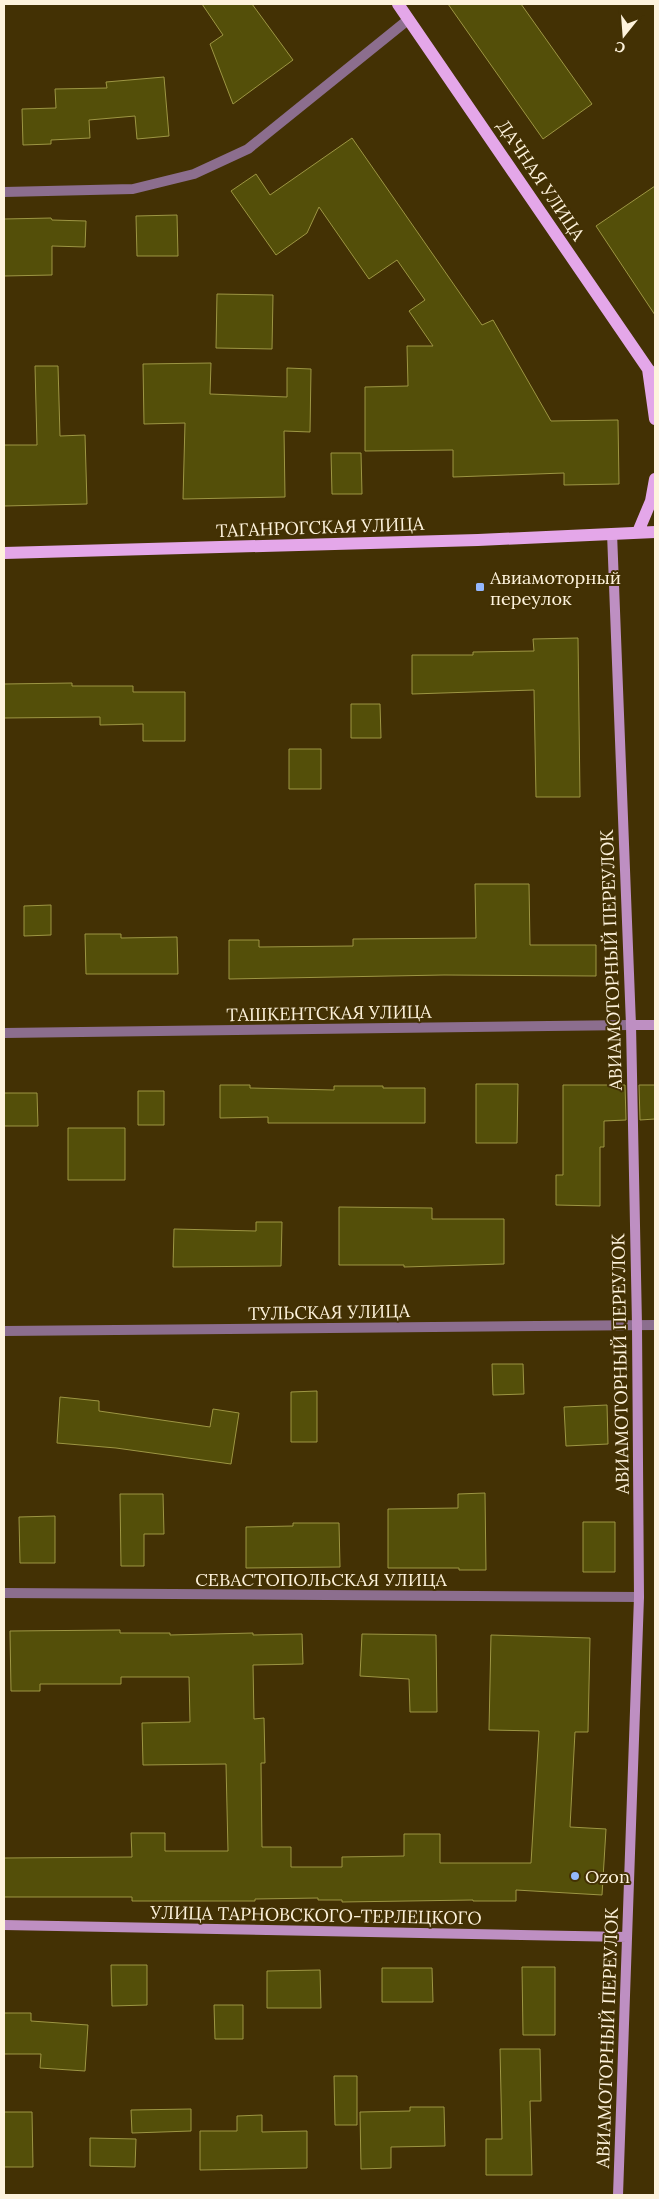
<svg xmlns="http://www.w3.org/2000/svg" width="659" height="2199" viewBox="0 0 659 2199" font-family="Lora,serif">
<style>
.building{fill:#544f09;stroke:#9d9643}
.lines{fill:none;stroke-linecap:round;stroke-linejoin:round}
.street{stroke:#8c6e8e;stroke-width:10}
.secondary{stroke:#be8fc2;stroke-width:10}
.primary{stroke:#e4a7e9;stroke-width:12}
.poi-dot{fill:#94b7fd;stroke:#433104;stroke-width:2}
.labels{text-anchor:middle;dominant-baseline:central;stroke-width:4;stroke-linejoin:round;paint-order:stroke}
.street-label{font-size:18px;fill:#fef3dc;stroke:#433104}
.poi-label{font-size:18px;fill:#fef3dc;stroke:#433104;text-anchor:start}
</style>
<rect width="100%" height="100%" fill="#433104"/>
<!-- building -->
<path class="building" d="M 202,4 L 252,4 L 293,60 L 233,104 L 210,44 L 223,35 Z
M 448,4 L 521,4 L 592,104 L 543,139 Z
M 164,77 L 169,136 L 137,139 L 135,116 L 89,120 L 90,138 L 51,140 L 51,144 L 23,145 L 22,109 L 56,108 L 55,89 L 107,88 L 106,82 Z
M 352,138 L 482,325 L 493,320 L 551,421 L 618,420 L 619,484 L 564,485 L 564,473 L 453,477 L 453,450 L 365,451 L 365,387 L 408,386 L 407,346 L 433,346 L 409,311 L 425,300 L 397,260 L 369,279 L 319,207 L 307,233 L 276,255 L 231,191 L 256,174 L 270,195 Z
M 655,186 L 655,315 L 596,226 Z
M 177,215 L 178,256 L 137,256 L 136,216 Z
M 51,218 L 52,220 L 86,221 L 85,247 L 52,246 L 52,275 L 4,276 L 4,219 Z
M 217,294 L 273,295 L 272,349 L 216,348 Z
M 211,363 L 210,394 L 287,397 L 287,368 L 311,369 L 310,432 L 284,431 L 285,497 L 183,499 L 185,423 L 144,424 L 143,364 Z
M 35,366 L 58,366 L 60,436 L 85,435 L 87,504 L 4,506 L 4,445 L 37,445 Z
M 331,453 L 361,453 L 362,494 L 332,494 Z
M 578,638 L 580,797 L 536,797 L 534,690 L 412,694 L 412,655 L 473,655 L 473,652 L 534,651 L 533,639 Z
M 72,683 L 72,686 L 133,686 L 133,692 L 185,692 L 185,741 L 143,741 L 143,724 L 100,725 L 100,717 L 4,718 L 4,684 Z
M 351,704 L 380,704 L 381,738 L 351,738 Z
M 289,749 L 321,749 L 321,789 L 289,789 Z
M 475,884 L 529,884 L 530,945 L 596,945 L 596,976 L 444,975 L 229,979 L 229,940 L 259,940 L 259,947 L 353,946 L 353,939 L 476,938 Z
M 51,905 L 51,935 L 24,936 L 24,906 Z
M 85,934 L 121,934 L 121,938 L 177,937 L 178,974 L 86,974 Z
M 476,1084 L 518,1084 L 517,1143 L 476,1143 Z
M 220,1085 L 250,1085 L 250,1088 L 334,1090 L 334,1086 L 383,1086 L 383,1088 L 425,1088 L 425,1123 L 268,1123 L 268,1117 L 220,1118 Z
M 563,1085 L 625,1085 L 626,1120 L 604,1121 L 604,1147 L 600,1147 L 600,1206 L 556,1205 L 556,1175 L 563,1175 Z
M 639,1085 L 655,1085 L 655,1119 L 640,1120 Z
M 138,1091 L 164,1091 L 164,1125 L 138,1125 Z
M 4,1093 L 37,1093 L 38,1126 L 4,1126 Z
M 68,1128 L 125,1128 L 125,1180 L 68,1180 Z
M 339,1207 L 432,1208 L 432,1219 L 504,1219 L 504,1264 L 404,1267 L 404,1265 L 339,1265 Z
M 256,1222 L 282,1222 L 281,1266 L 173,1267 L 174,1229 L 256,1231 Z
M 492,1364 L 523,1364 L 524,1394 L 493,1395 Z
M 317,1391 L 317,1442 L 291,1442 L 291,1392 Z
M 60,1397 L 99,1401 L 99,1411 L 210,1427 L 213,1409 L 239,1413 L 231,1464 L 116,1448 L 57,1443 Z
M 607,1405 L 608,1444 L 566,1446 L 564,1407 Z
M 485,1493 L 486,1570 L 459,1570 L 459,1568 L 388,1568 L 388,1509 L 458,1508 L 458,1494 Z
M 120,1494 L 163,1494 L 164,1534 L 144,1534 L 144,1566 L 121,1566 Z
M 55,1516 L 55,1563 L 20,1563 L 19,1517 Z
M 583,1522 L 615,1522 L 615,1572 L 583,1572 Z
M 293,1523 L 339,1523 L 340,1567 L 246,1568 L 246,1527 L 293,1526 Z
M 120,1630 L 120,1633 L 170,1633 L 170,1635 L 253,1633 L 253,1635 L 302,1634 L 303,1664 L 253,1665 L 254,1719 L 264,1718 L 265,1763 L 261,1763 L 262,1847 L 291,1847 L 291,1867 L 342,1867 L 342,1857 L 404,1856 L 404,1834 L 440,1834 L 440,1863 L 531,1863 L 539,1731 L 489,1730 L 491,1635 L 590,1638 L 588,1732 L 575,1732 L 570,1827 L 606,1829 L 602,1895 L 516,1890 L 516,1901 L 473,1901 L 473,1900 L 342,1902 L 342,1900 L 318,1900 L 318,1898 L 255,1899 L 255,1901 L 132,1901 L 132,1897 L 4,1897 L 4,1858 L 132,1857 L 131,1833 L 165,1833 L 165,1851 L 228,1851 L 226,1764 L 143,1765 L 142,1723 L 190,1722 L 189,1677 L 121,1677 L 121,1684 L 40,1684 L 40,1691 L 11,1691 L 10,1631 Z
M 362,1634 L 436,1635 L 437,1712 L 410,1712 L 409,1679 L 360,1676 Z
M 111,1965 L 147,1965 L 147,2005 L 112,2006 Z
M 522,1967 L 555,1967 L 555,2035 L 523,2035 Z
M 382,1968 L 432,1968 L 433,2002 L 382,2002 Z
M 320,1970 L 321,2008 L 267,2008 L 267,1971 Z
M 214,2005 L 243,2005 L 243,2039 L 215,2039 Z
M 4,2013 L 31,2013 L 31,2021 L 88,2025 L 85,2071 L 40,2068 L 41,2054 L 4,2054 Z
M 500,2049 L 540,2049 L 541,2101 L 530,2101 L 532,2175 L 486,2175 L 486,2139 L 502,2139 Z
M 334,2076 L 357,2076 L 357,2125 L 335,2125 Z
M 410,2107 L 444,2107 L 445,2146 L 391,2147 L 391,2168 L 361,2169 L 360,2112 L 410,2111 Z
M 191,2109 L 191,2131 L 132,2133 L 131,2110 Z
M 4,2112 L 32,2112 L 33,2167 L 4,2167 Z
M 262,2115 L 262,2132 L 307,2131 L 307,2168 L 200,2170 L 200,2131 L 237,2131 L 237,2116 Z
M 90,2138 L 136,2139 L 135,2167 L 90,2166 Z"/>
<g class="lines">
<!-- street -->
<path class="street" d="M 4,192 L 133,189 L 194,174 L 248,149 L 409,19
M 4,1033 L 631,1025
M 4,1331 L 655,1325
M 4,1593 L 639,1597"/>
<!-- secondary -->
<path class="secondary" d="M 612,533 L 631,1025 L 637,1325 L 639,1597 L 618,2195
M 631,1025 L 655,1025
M 4,1925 L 627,1937"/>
<!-- primary -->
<path class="primary" d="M 398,4 L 648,369 L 655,376
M 648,369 L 655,419
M 638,532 L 651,501 L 655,479
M 4,553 L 478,540 L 655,532"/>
</g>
<!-- markers -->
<g class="poi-dot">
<rect x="475" y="582" width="10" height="10" rx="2.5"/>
<circle cx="575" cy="1876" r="5"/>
</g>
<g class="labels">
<!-- street labels -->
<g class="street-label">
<text transform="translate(541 180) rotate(56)">ДАЧНАЯ УЛИЦА</text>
<text transform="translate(320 527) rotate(-2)">ТАГАНРОГСКАЯ УЛИЦА</text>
<text transform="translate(611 960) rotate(-92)">АВИАМОТОРНЫЙ ПЕРЕУЛОК</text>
<text transform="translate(329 1013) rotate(-1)">ТАШКЕНТСКАЯ УЛИЦА</text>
<text transform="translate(329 1312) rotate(-1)">ТУЛЬСКАЯ УЛИЦА</text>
<text transform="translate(620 1364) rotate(-91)">АВИАМОТОРНЫЙ ПЕРЕУЛОК</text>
<text x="321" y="1579">СЕВАСТОПОЛЬСКАЯ УЛИЦА</text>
<text transform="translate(316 1915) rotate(1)">УЛИЦА ТАРНОВСКОГО-ТЕРЛЕЦКОГО</text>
<text transform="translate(607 2038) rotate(-88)">АВИАМОТОРНЫЙ ПЕРЕУЛОК</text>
</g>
<!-- poi labels -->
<g class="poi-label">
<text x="490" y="577">Авиамоторный<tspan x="490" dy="21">переулок</tspan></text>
<text x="585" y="1876">Ozon</text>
</g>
</g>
<!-- border -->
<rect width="659" height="2199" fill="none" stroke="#fef3dc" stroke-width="10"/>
<!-- north arrow -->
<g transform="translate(624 35) rotate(197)" stroke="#433104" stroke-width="4" paint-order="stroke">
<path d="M0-4L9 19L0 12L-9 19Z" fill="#fef3dc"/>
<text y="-8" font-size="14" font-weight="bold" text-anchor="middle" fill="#fef3dc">С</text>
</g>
</svg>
